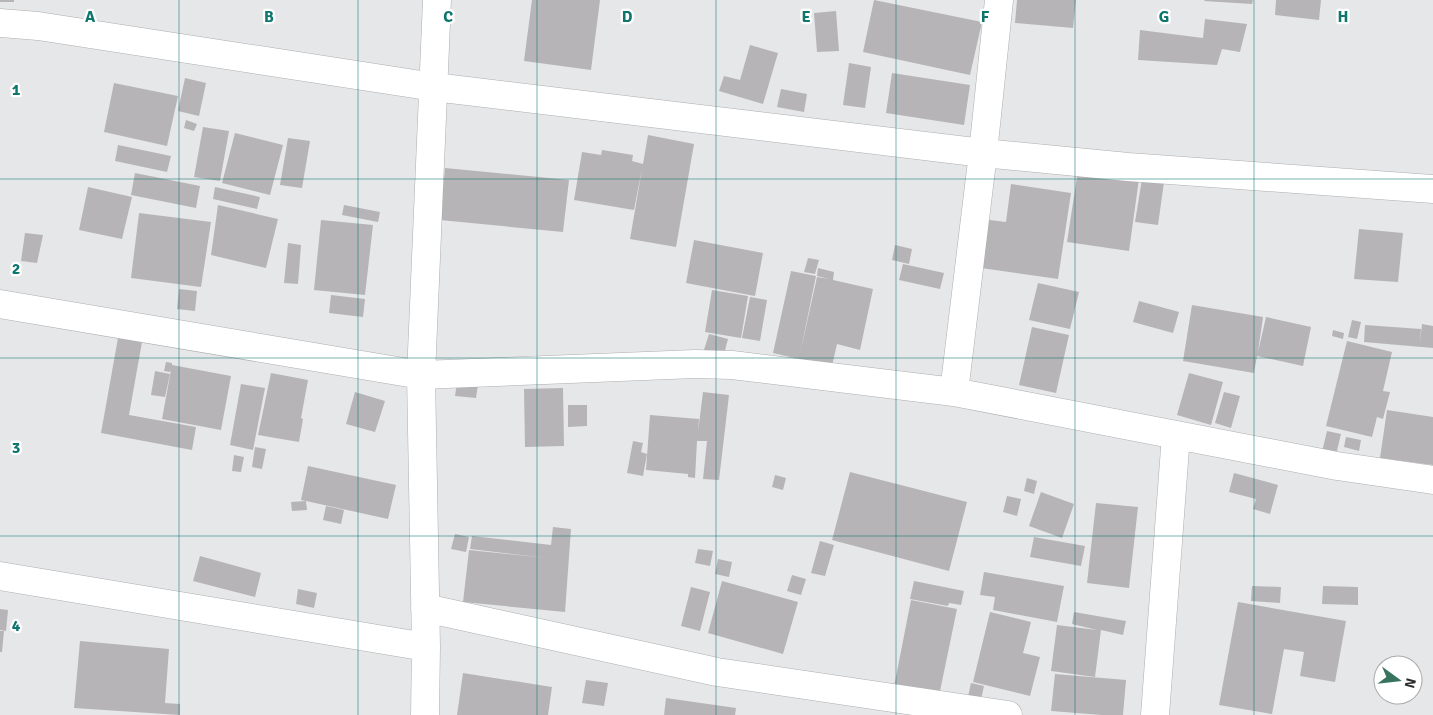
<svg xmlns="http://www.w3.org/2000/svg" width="1433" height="715" viewBox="0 0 1433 715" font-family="Signika,sans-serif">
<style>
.building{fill:#b6b4b7}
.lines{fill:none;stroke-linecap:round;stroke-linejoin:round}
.street-casing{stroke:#adaeb0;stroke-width:29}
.street{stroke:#fff;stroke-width:28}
.grid{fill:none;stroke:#0f766e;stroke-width:1;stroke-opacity:0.55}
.grid-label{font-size:16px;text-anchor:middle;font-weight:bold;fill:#0f766e;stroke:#fff;stroke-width:4.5;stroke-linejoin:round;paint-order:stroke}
</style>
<rect width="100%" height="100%" fill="#e6e7e9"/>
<!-- building -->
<path class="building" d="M 0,0 L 14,0 L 14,2 L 0,2 Z
M 532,0 L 600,0 L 591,70 L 524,61 Z
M 874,0 L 982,22 L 970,75 L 863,52 Z
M 1017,0 L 1076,0 L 1073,28 L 1015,23 Z
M 1205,0 L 1253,0 L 1252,4 L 1204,1 Z
M 1276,0 L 1321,0 L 1319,20 L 1275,15 Z
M 836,11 L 839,51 L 817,52 L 814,13 Z
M 1205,19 L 1247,24 L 1240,52 L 1222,49 L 1217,65 L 1138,60 L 1140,30 L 1203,38 Z
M 750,45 L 778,53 L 763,104 L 719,91 L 724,76 L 740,80 Z
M 849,63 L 871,67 L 865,108 L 843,105 Z
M 892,73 L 970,85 L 964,125 L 886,113 Z
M 185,78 L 206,83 L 199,116 L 178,111 Z
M 114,83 L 178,96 L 167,146 L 104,132 Z
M 781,89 L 807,94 L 804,112 L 777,107 Z
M 186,120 L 197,124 L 194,131 L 184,128 Z
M 203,127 L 229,131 L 220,181 L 194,177 Z
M 235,133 L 283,145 L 270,195 L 222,183 Z
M 648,135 L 694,144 L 676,247 L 630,239 Z
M 288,138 L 310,141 L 302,188 L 280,185 Z
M 118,145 L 171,156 L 167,172 L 115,161 Z
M 602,150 L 633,155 L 632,161 L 643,164 L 634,210 L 574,200 L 582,152 L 601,155 Z
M 445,168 L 569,180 L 563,232 L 440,220 Z
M 1078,170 L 1139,179 L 1129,251 L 1067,242 Z
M 135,173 L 200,186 L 196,208 L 131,195 Z
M 1142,179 L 1164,182 L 1158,225 L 1135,222 Z
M 1011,184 L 1071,193 L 1058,279 L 960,265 L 966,217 L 1006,222 Z
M 88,187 L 132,197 L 122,239 L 79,230 Z
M 215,187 L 260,197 L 257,209 L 213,199 Z
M 218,205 L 278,219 L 266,268 L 211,255 Z
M 344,205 L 380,212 L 378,222 L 342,215 Z
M 139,213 L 211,222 L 201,287 L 131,278 Z
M 321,220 L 373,225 L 365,295 L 314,290 Z
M 1359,229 L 1403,233 L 1398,282 L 1354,279 Z
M 25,233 L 43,235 L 37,263 L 21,261 Z
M 694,240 L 763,253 L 755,296 L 686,283 Z
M 288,243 L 301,245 L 298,284 L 284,283 Z
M 895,245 L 912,249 L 909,264 L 892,260 Z
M 808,258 L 819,260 L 815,274 L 804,272 Z
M 903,264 L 944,273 L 940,289 L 899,280 Z
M 818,268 L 834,272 L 833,280 L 873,289 L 860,350 L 837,344 L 831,370 L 798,363 L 799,359 L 773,353 L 791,271 L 816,276 L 800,354 L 817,277 L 829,279 L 817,276 Z
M 1038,283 L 1079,292 L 1070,329 L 1029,320 Z
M 179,289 L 197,291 L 195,311 L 177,309 Z
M 712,290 L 748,296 L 741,338 L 705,332 Z
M 331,295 L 365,299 L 363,317 L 329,313 Z
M 750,297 L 767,300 L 760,341 L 742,338 Z
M 1139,301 L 1179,312 L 1173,333 L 1133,322 Z
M 1192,305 L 1263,317 L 1258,352 L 1266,317 L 1311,327 L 1303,366 L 1257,356 L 1254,373 L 1183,361 Z
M 1352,320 L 1361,322 L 1357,339 L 1348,337 Z
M 1422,324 L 1433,326 L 1433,348 L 1364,342 L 1365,325 L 1421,329 L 1420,343 Z
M 1032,327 L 1069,335 L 1056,393 L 1019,385 Z
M 1333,330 L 1344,333 L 1343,339 L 1332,336 Z
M 709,334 L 728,339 L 723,358 L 703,353 Z
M 118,338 L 142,342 L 129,415 L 196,427 L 192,450 L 101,433 Z
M 1347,341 L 1392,352 L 1383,391 L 1390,392 L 1383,419 L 1377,417 L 1372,437 L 1326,426 Z
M 166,362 L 172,363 L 172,365 L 231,376 L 221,430 L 162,419 L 171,370 L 170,372 L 164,371 Z
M 155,371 L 170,374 L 165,397 L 151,395 Z
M 271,373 L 308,380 L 301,418 L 303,419 L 299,442 L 258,435 Z
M 1189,373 L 1223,382 L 1211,425 L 1177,415 Z
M 458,376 L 479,378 L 476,398 L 455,396 Z
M 241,384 L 265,388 L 253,450 L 230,445 Z
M 563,388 L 564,446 L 525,447 L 524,389 Z
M 355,392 L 385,401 L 375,432 L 346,424 Z
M 703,392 L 729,395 L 719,480 L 703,479 L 707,441 L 697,441 L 695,478 L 688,477 L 688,474 L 646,470 L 650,415 L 699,419 L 698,432 Z
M 1224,392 L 1240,396 L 1231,428 L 1215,423 Z
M 568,405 L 587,405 L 587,426 L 568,427 Z
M 1387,410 L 1433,417 L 1433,465 L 1380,458 Z
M 1327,431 L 1341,434 L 1336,455 L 1322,452 Z
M 1346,437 L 1361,440 L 1359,451 L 1344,447 Z
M 633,441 L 643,443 L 641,452 L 647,454 L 643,476 L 627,473 Z
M 255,447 L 266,449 L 262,469 L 252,467 Z
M 234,455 L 244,457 L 241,472 L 232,471 Z
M 308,466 L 396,485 L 388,519 L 306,501 L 307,510 L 292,511 L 291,502 L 306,501 L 301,500 Z
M 850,472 L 967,502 L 949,571 L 832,540 Z
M 1234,473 L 1278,485 L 1270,514 L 1253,509 L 1256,499 L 1229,492 Z
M 775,475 L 786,478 L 783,490 L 772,487 Z
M 1027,478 L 1037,481 L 1034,494 L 1024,491 Z
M 1041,492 L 1074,504 L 1062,538 L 1029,526 Z
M 1007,496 L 1021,499 L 1017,516 L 1003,512 Z
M 1096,503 L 1138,507 L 1129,588 L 1087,583 Z
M 326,506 L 344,510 L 341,524 L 323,520 Z
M 553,527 L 571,529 L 565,612 L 463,602 L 469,550 L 547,558 L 470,549 L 472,536 L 551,545 Z
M 455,534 L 469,537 L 466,552 L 451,549 Z
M 1034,537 L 1085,546 L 1081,566 L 1030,557 Z
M 820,541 L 834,545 L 825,576 L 811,573 Z
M 698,549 L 713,551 L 710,566 L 695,563 Z
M 200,556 L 261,573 L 255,597 L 193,581 Z
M 718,559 L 732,562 L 729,577 L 715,574 Z
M 984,572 L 1064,586 L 1057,622 L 993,610 L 995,597 L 980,595 Z
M 792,575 L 806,579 L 801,595 L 787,591 Z
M 722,581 L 798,602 L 783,654 L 708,633 Z
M 914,581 L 964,591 L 961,605 L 949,603 L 948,606 L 910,599 Z
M 1252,586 L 1281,587 L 1280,603 L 1251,601 Z
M 1323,586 L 1358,587 L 1358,605 L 1322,604 Z
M 691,587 L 710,592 L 700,631 L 681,626 Z
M 298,589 L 317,593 L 314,608 L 296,604 Z
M 911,600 L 957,609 L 939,696 L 894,687 Z
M 1238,602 L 1346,621 L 1335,682 L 1300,676 L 1304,652 L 1284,649 L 1272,714 L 1219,705 Z
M 0,609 L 8,610 L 6,631 L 0,630 Z
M 990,612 L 1031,622 L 1023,653 L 1040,657 L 1030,696 L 973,682 Z
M 1074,612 L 1126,621 L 1123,635 L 1101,630 L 1095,677 L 1051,671 L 1057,625 L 1097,630 L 1072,624 Z
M 0,631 L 4,631 L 2,652 L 0,652 Z
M 80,641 L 169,649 L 165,703 L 180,704 L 180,715 L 74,708 Z
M 463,673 L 552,687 L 548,715 L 457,715 Z
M 1055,674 L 1126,680 L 1123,715 L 1102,715 L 1051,711 Z
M 586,680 L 608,683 L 604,706 L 582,703 Z
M 971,683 L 984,686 L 980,704 L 967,701 Z
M 666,698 L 736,708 L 735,715 L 664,715 Z"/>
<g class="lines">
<defs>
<path id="street" d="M 0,23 L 38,26 L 434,87 L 983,153 L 1128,167 L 1433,189
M 0,304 L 421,375 L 695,364 L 732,365 L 954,392 L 1337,466 L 1433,480
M 954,392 L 983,153 L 999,0
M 0,576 L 426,647
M 425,608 L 717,672 L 1008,715
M 425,715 L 426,647 L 421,375 L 437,0
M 1155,715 L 1176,435"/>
</defs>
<!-- street casing -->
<use href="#street" class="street-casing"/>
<!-- street -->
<use href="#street" class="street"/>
</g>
<!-- grid -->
<path class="grid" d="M 179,0 L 179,715M 358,0 L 358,715M 537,0 L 537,715M 716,0 L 716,715M 896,0 L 896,715M 1075,0 L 1075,715M 1254,0 L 1254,715M 0,179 L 1433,179M 0,358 L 1433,358M 0,536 L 1433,536"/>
<g class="grid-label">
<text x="90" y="22">A</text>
<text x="269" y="22">B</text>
<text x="448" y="22">C</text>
<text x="627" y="22">D</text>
<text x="806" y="22">E</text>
<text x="985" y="22">F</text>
<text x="1164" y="22">G</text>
<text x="1343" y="22">H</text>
<text x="16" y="95">1</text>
<text x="16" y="274">2</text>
<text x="16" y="453">3</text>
<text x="16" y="631">4</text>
</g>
<!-- north arrow -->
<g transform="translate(1398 680) rotate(105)"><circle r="24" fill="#ffffff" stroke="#ababab"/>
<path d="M0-4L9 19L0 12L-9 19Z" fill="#37735d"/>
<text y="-8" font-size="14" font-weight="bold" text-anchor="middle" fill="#2d2d2e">N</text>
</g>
</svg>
